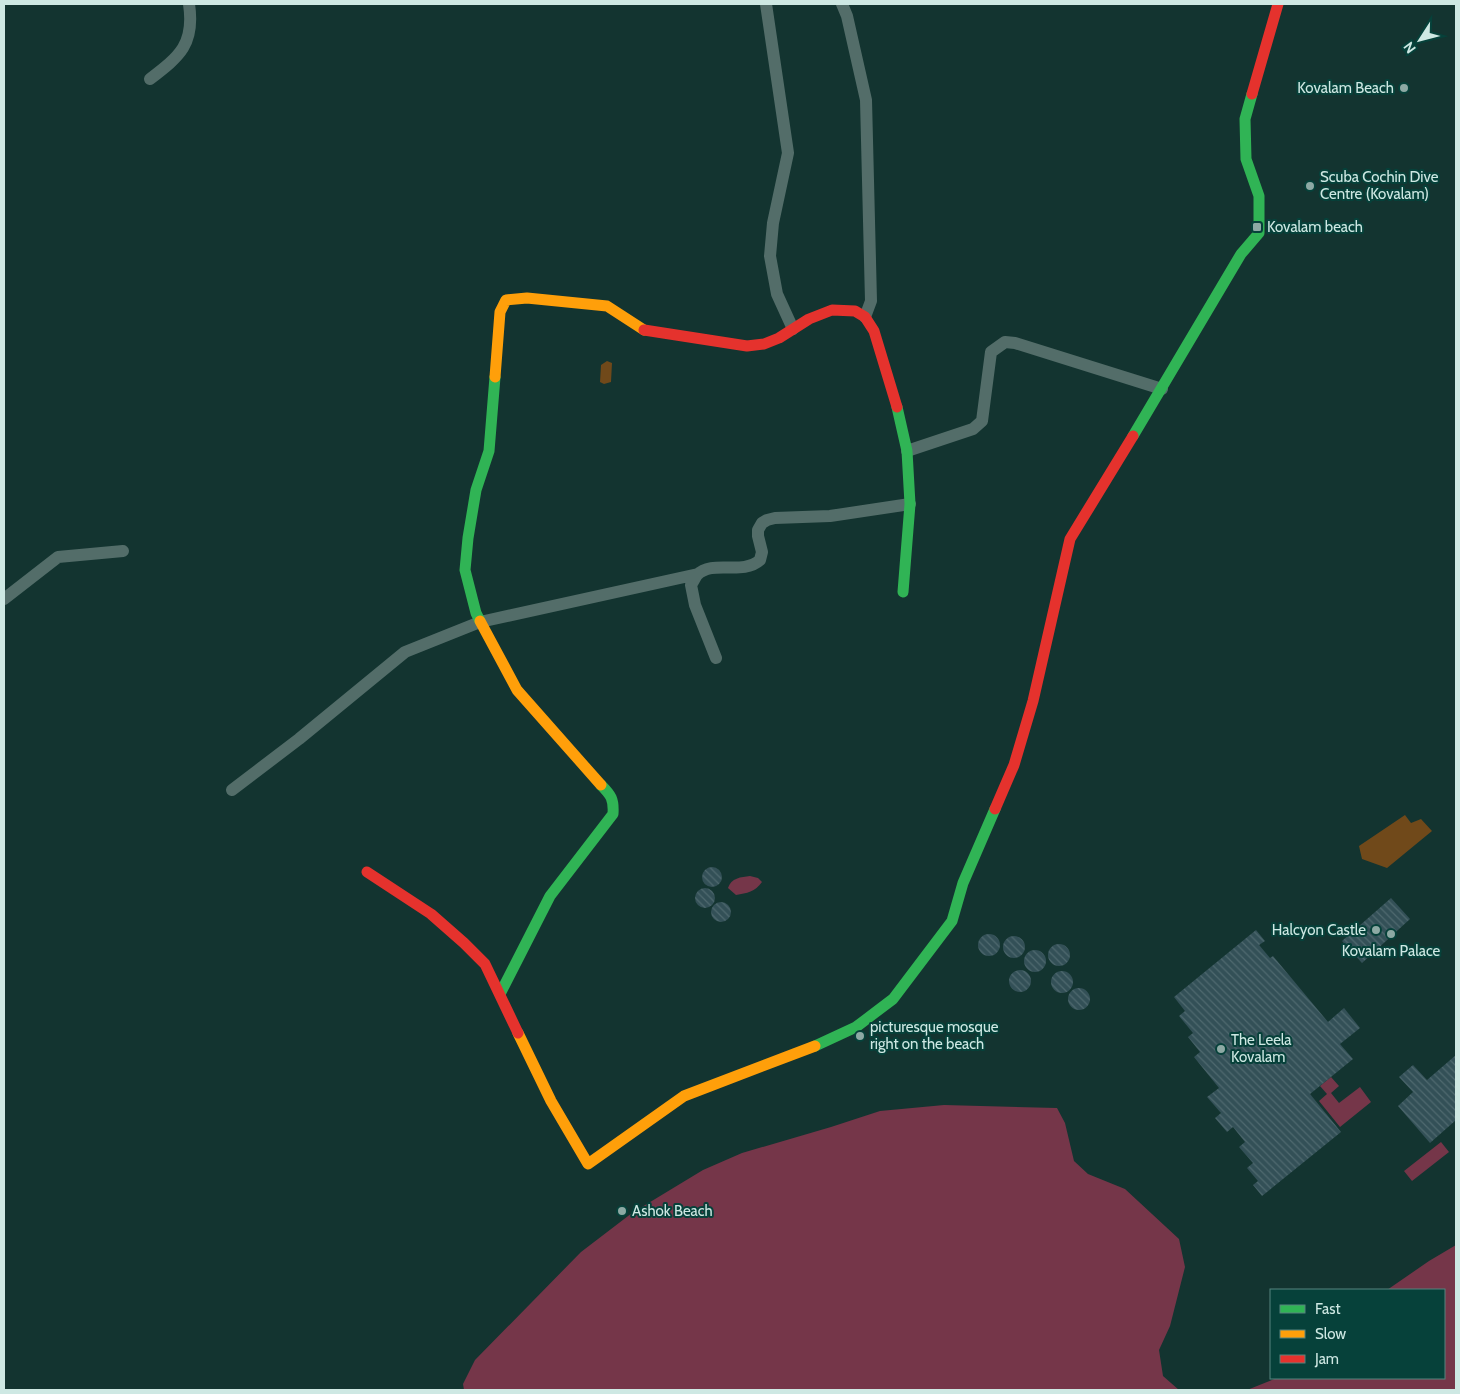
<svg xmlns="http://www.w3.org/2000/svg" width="1460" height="1394" viewBox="0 0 1460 1394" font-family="Cabin,sans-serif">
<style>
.garden{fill:#70491a}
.water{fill:#753649}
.building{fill:url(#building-back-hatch)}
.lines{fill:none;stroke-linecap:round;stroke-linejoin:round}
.street{stroke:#536d69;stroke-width:12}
.fast{stroke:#30b455;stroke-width:11}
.slow{stroke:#ff9f0a;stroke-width:11}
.jam{stroke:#e5322d;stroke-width:11}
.poi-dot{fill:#8da9a4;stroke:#06413a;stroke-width:2}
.labels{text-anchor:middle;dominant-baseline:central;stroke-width:4;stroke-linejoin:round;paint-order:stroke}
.poi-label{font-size:15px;fill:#cee8e3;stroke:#06413a;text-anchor:start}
</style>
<defs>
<pattern id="building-back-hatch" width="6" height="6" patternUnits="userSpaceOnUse" patternTransform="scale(1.25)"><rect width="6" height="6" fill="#335057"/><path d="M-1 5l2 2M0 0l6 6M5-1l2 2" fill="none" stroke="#4f696f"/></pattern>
</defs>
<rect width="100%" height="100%" fill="#133430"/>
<!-- garden -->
<path class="garden" d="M 607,361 L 612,363 L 611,382 L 604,384 L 600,382 L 601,365 Z
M 1405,815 L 1411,823 L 1421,819 L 1432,831 L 1387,868 L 1362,859 L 1359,846 Z"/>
<!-- water -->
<path class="water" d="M 750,876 L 758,878 L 762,882 C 755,892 747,893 736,895 L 728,888 C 731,878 741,877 750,876 Z
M 1331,1077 L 1339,1086 L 1331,1093 L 1339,1103 L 1360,1087 L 1371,1102 L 1340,1127 L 1319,1101 L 1327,1094 L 1320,1086 Z
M 944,1105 L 1057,1108 L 1065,1123 L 1074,1161 L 1088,1174 L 1125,1189 L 1179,1239 L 1185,1267 L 1170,1326 L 1159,1350 L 1163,1376 L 1179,1390 L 464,1390 L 463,1384 L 475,1360 L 581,1252 L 632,1213 L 703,1170 L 742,1153 L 831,1127 L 880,1111 Z
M 1441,1142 L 1449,1152 L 1412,1181 L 1404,1171 Z
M 1456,1245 L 1456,1390 L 1247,1390 L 1277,1378 L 1444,1378 L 1444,1290 L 1387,1290 L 1429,1261 Z"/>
<!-- building -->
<path class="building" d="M702 877a10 10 0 1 1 20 0a10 10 0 1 1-20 0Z
M695 898a10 10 0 1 1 20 0a10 10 0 1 1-20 0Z
M 1391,898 L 1410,919 L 1362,963 L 1342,941 Z
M711 912a10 10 0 1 1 20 0a10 10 0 1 1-20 0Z
M 1256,930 L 1265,941 L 1259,945 L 1270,958 L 1273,956 L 1328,1022 L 1344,1008 L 1360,1028 L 1340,1044 L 1353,1059 L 1310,1094 L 1341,1132 L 1262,1196 L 1253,1185 L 1258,1181 L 1247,1168 L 1253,1163 L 1239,1147 L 1245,1142 L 1233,1127 L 1227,1132 L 1215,1118 L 1221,1113 L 1207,1097 L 1219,1088 L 1194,1057 L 1200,1052 L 1188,1037 L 1193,1033 L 1179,1016 L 1185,1011 L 1174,997 Z
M978 945a11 11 0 1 1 22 0a11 11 0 1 1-22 0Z
M1003 947a11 11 0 1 1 22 0a11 11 0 1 1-22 0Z
M1048 955a11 11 0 1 1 22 0a11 11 0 1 1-22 0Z
M1024 961a11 11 0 1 1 22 0a11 11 0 1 1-22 0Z
M1009 981a11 11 0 1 1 22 0a11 11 0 1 1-22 0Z
M1051 982a11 11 0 1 1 22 0a11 11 0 1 1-22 0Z
M1068 999a11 11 0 1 1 22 0a11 11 0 1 1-22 0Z
M 1456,1055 L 1456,1120 L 1430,1143 L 1398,1106 L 1413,1092 L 1399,1077 L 1413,1065 L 1427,1080 Z"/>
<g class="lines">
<!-- street -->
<path class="street" d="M 766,4 L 788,153 L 773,223 L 770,256 L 777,294 L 793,329
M 842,4 L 847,16 L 866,100 L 871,301 L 865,317
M 150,79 C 180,56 195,44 189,4
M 907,451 L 973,429 L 982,421 L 991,352 L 1005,342 L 1015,343 L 1162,389
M 4,599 L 58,557 L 123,551
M 716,658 L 695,605 L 691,585 C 693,582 695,578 697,575 C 713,559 742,576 760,560 L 762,552 L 758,536 L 758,530 L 762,523 L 767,520 L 775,518 L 830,516 L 910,504
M 232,790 L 299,739 L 405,652 L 480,622 L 698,574"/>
<!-- fast -->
<path class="fast" d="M 897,407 L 907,451 L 910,504 L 903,592
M 1133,436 L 1241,254 L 1259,233 L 1259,196 L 1246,159 L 1245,119 L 1252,94
M 480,621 L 476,613 L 465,570 L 468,538 L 476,490 L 489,451 L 495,377
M 500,994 L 550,896 L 613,814 C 614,799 611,795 601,785
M 815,1046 L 856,1027 L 893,999 L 952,921 L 963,883 L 995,809"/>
<!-- slow -->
<path class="slow" d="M 495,377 L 500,312 L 506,300 L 527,298 L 607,306 L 644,330
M 480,621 L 517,690 L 601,785
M 518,1033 L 551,1101 L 588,1164 L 684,1096 L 815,1046"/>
<!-- jam -->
<path class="jam" d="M 1252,94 L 1278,4
M 644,330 L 747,346 L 764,344 L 779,338 L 809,319 L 832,310 L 855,311 L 865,317 L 874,331 L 897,407
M 995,809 L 1014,765 L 1033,701 L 1070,539 L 1133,436
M 367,872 L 431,914 L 464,943 L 485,964 L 518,1033"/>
</g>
<!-- markers -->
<g class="poi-dot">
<circle cx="1404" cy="88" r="5"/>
<circle cx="1310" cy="186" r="5"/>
<rect x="1252" y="222" width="10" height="10" rx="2.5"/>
<circle cx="1376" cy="930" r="5"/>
<circle cx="1391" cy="934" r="5"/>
<circle cx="860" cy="1036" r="5"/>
<circle cx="1221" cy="1049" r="5"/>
<circle cx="622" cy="1211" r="5"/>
</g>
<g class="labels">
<!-- poi labels -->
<g class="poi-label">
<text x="1394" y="88" text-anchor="end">Kovalam Beach</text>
<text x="1320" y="177">Scuba Cochin Dive<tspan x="1320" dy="17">Centre (Kovalam)</tspan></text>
<text x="1267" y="227">Kovalam beach</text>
<text x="1366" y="930" text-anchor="end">Halcyon Castle</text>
<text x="1391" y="951" text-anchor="middle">Kovalam Palace</text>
<text x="870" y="1027">picturesque mosque<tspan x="870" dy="17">right on the beach</tspan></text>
<text x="1231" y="1040">The Leela<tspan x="1231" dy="17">Kovalam</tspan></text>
<text x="632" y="1211">Ashok Beach</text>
</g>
</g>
<!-- border -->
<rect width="1460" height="1394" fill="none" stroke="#cee8e3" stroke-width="10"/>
<!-- legend -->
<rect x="1270" y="1289" width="175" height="90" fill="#06413a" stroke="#56847e"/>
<rect x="1280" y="1305" width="25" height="8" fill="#30b455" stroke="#56847e"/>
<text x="1315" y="1314" font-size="15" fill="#cee8e3">Fast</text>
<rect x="1280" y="1330" width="25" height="8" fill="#ff9f0a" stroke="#56847e"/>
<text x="1315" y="1339" font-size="15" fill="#cee8e3">Slow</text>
<rect x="1280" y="1355" width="25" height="8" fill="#e5322d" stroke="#56847e"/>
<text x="1315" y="1364" font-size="15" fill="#cee8e3">Jam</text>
<!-- north arrow -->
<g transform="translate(1420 40) rotate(234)" stroke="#06413a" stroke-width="4" paint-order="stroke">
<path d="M0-4L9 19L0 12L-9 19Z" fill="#cee8e3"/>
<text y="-8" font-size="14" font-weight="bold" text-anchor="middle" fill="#cee8e3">N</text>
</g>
</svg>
